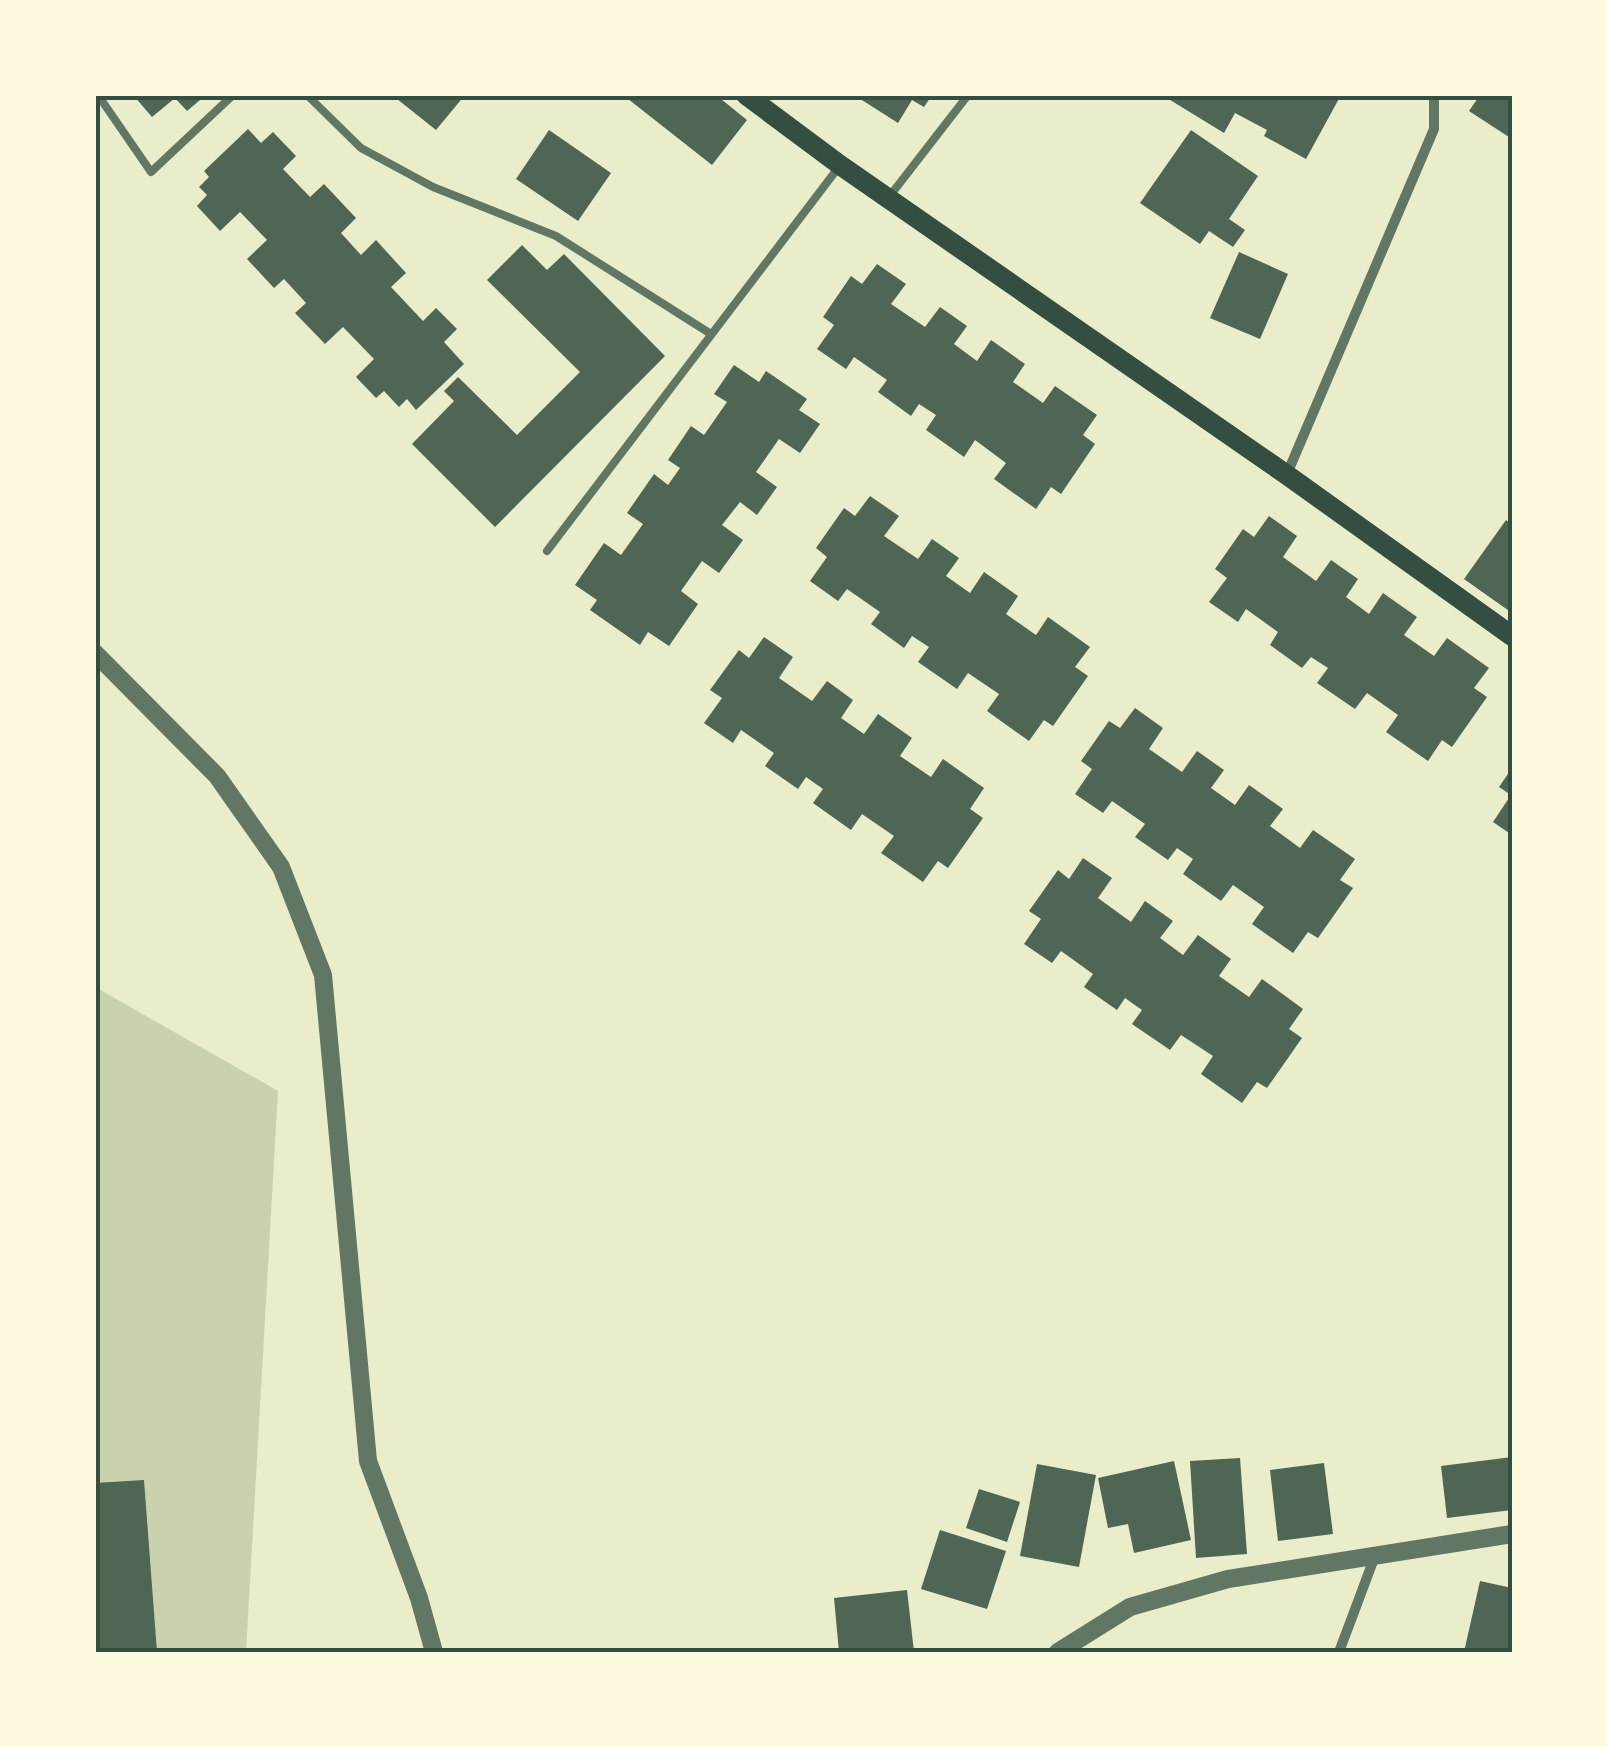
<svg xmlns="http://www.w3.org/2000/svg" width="1607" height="1747" viewBox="0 0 1607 1747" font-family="'Source Sans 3',sans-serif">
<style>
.green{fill:#cad2ad}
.building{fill:#4f6655}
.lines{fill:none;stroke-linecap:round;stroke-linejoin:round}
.service{stroke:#617663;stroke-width:8}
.minor{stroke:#617663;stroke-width:10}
.tertiary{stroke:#617663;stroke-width:18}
.secondary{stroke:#344e41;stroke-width:20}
.neatline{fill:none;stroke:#344e41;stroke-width:4}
</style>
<rect width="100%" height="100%" fill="#e9edc9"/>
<!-- green -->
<path class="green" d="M 95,987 L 278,1091 L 246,1652 L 95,1652 Z"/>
<!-- building -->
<path class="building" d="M 133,95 L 206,95 L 187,111 L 175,98 L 152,117 Z
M 400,95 L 465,95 L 436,130 L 397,99 Z
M 623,95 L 716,95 L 747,120 L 712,165 Z
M 854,95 L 932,95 L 924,107 L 912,100 L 898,123 Z
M 1162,95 L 1341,95 L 1306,159 L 1264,136 L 1267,130 L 1235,113 L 1224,133 Z
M 1480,95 L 1512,95 L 1512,139 L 1469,111 Z
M 248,129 L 261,143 L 273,132 L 296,156 L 283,169 L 310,197 L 324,184 L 356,218 L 341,233 L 361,255 L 376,240 L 406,273 L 391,287 L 423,321 L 436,308 L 457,329 L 444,342 L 464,364 L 416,410 L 407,399 L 399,407 L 384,391 L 376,398 L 356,377 L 374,359 L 343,327 L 325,344 L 295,313 L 306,303 L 284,279 L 274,288 L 247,259 L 267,240 L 240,212 L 220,231 L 197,206 L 207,195 L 199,187 L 209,177 L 204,171 Z
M 549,130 L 611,173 L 578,221 L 516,179 Z
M 1191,130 L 1258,176 L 1229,219 L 1245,230 L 1233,247 L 1209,231 L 1200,244 L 1140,203 Z
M 522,245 L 547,270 L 564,254 L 665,356 L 495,527 L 412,444 L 454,401 L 444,391 L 458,377 L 517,435 L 580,372 L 487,280 Z
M 1239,252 L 1288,274 L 1260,339 L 1210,318 Z
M 877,264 L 906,284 L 891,304 L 925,327 L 940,307 L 967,326 L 954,344 L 977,361 L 991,340 L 1025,364 L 1013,382 L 1043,403 L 1055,386 L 1097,415 L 1083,435 L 1095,444 L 1061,494 L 1051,487 L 1036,509 L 994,479 L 1006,463 L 975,440 L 964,457 L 926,430 L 936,415 L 919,404 L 911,416 L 878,392 L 887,380 L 854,357 L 846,369 L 817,349 L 834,325 L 823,317 L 851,276 L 862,284 Z
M 734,365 L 759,382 L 766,371 L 807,399 L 799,410 L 820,424 L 800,453 L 779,439 L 756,472 L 777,487 L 757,515 L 740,502 L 722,525 L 743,540 L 719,573 L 702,561 L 681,591 L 698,604 L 669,646 L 648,632 L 640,645 L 590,610 L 597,600 L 575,585 L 604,543 L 621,555 L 643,524 L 627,513 L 654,474 L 668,485 L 680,468 L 668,460 L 691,426 L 704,435 L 727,402 L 714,394 Z
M 870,496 L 899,516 L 884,536 L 918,559 L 932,539 L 959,558 L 946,576 L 970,593 L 984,572 L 1018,596 L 1006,614 L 1036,635 L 1048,617 L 1090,647 L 1075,667 L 1088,676 L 1053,726 L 1044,720 L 1029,741 L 987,711 L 999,694 L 968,673 L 957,689 L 918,662 L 929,647 L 912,636 L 904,648 L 871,624 L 880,612 L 847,589 L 838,601 L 810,581 L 827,557 L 816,548 L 844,508 L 855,516 Z
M 1269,516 L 1297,536 L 1283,557 L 1316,581 L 1331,560 L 1358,579 L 1346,597 L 1369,614 L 1383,593 L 1417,617 L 1404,635 L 1434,656 L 1447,638 L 1489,668 L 1474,688 L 1487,697 L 1452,747 L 1442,740 L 1428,761 L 1386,732 L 1398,715 L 1367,693 L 1355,709 L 1317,683 L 1328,668 L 1311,657 L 1302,668 L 1270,645 L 1278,632 L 1246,609 L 1238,622 L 1209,602 L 1227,578 L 1215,569 L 1243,529 L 1254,537 Z
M 1506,520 L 1512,525 L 1512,613 L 1464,579 Z
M 764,637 L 793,657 L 779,678 L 812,701 L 827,681 L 853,700 L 841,718 L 864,734 L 878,714 L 912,738 L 900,756 L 931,777 L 943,759 L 984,788 L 970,809 L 983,818 L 948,868 L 938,861 L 923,882 L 881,853 L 894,836 L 862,814 L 851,830 L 813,803 L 823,789 L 806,777 L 798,789 L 765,766 L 774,753 L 741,730 L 733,743 L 704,723 L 722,698 L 710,690 L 739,650 L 749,658 Z
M 1135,708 L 1163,728 L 1149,749 L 1182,772 L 1197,751 L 1224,770 L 1211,788 L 1235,805 L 1249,785 L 1283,809 L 1270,826 L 1300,848 L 1313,830 L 1355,859 L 1340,880 L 1353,888 L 1318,938 L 1308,932 L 1293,953 L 1252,924 L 1264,907 L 1233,885 L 1221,901 L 1183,874 L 1193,859 L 1177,848 L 1168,860 L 1135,837 L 1145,824 L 1112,801 L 1103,813 L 1075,794 L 1092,769 L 1081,761 L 1109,721 L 1120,728 Z
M 1512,768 L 1512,835 L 1493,822 L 1511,795 L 1499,787 Z
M 1083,858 L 1112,878 L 1098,898 L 1131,922 L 1145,901 L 1173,921 L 1160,938 L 1183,955 L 1198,935 L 1231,959 L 1219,976 L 1249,997 L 1262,979 L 1303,1009 L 1289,1029 L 1302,1038 L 1267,1088 L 1257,1082 L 1242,1103 L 1201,1074 L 1213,1056 L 1181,1035 L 1170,1050 L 1132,1024 L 1142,1010 L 1125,998 L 1117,1010 L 1084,987 L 1093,974 L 1061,951 L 1052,963 L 1024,944 L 1041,919 L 1029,911 L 1058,870 L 1069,879 Z
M 1512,1457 L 1512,1510 L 1447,1518 L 1441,1466 Z
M 1240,1458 L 1247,1554 L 1196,1558 L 1190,1461 Z
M 1174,1461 L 1191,1540 L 1134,1553 L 1128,1524 L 1108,1528 L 1098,1478 Z
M 1324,1463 L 1333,1534 L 1278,1541 L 1270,1470 Z
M 1037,1464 L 1096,1475 L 1079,1567 L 1020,1556 Z
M 144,1480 L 157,1652 L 95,1652 L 95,1483 Z
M 979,1489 L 1020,1502 L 1007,1542 L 966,1528 Z
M 940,1530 L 1006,1551 L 987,1609 L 921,1589 Z
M 1480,1581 L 1512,1588 L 1512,1652 L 1464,1652 Z
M 907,1590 L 914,1652 L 839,1652 L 834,1598 Z"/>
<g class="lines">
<!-- service -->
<path class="service" d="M 98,95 L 151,172 L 233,95
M 307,95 L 361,148 L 433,187 L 556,236 L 711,334
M 889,197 L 968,95
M 547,551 L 838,168"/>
<!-- minor -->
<path class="minor" d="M 1287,474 L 1434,129 L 1434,95
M 1339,1652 L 1375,1556"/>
<!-- tertiary -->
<path class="tertiary" d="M 95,653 L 217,776 L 281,867 L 323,975 L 368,1461 L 419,1598 L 434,1652
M 1058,1652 L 1130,1607 L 1228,1579 L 1512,1534"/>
<!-- secondary -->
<path class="secondary" d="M 746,95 L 840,165 L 1287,475 L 1512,636"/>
</g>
<!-- border -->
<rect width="1607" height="1747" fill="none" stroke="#fefae0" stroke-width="195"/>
<rect x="98" y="98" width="1412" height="1552" class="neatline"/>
</svg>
